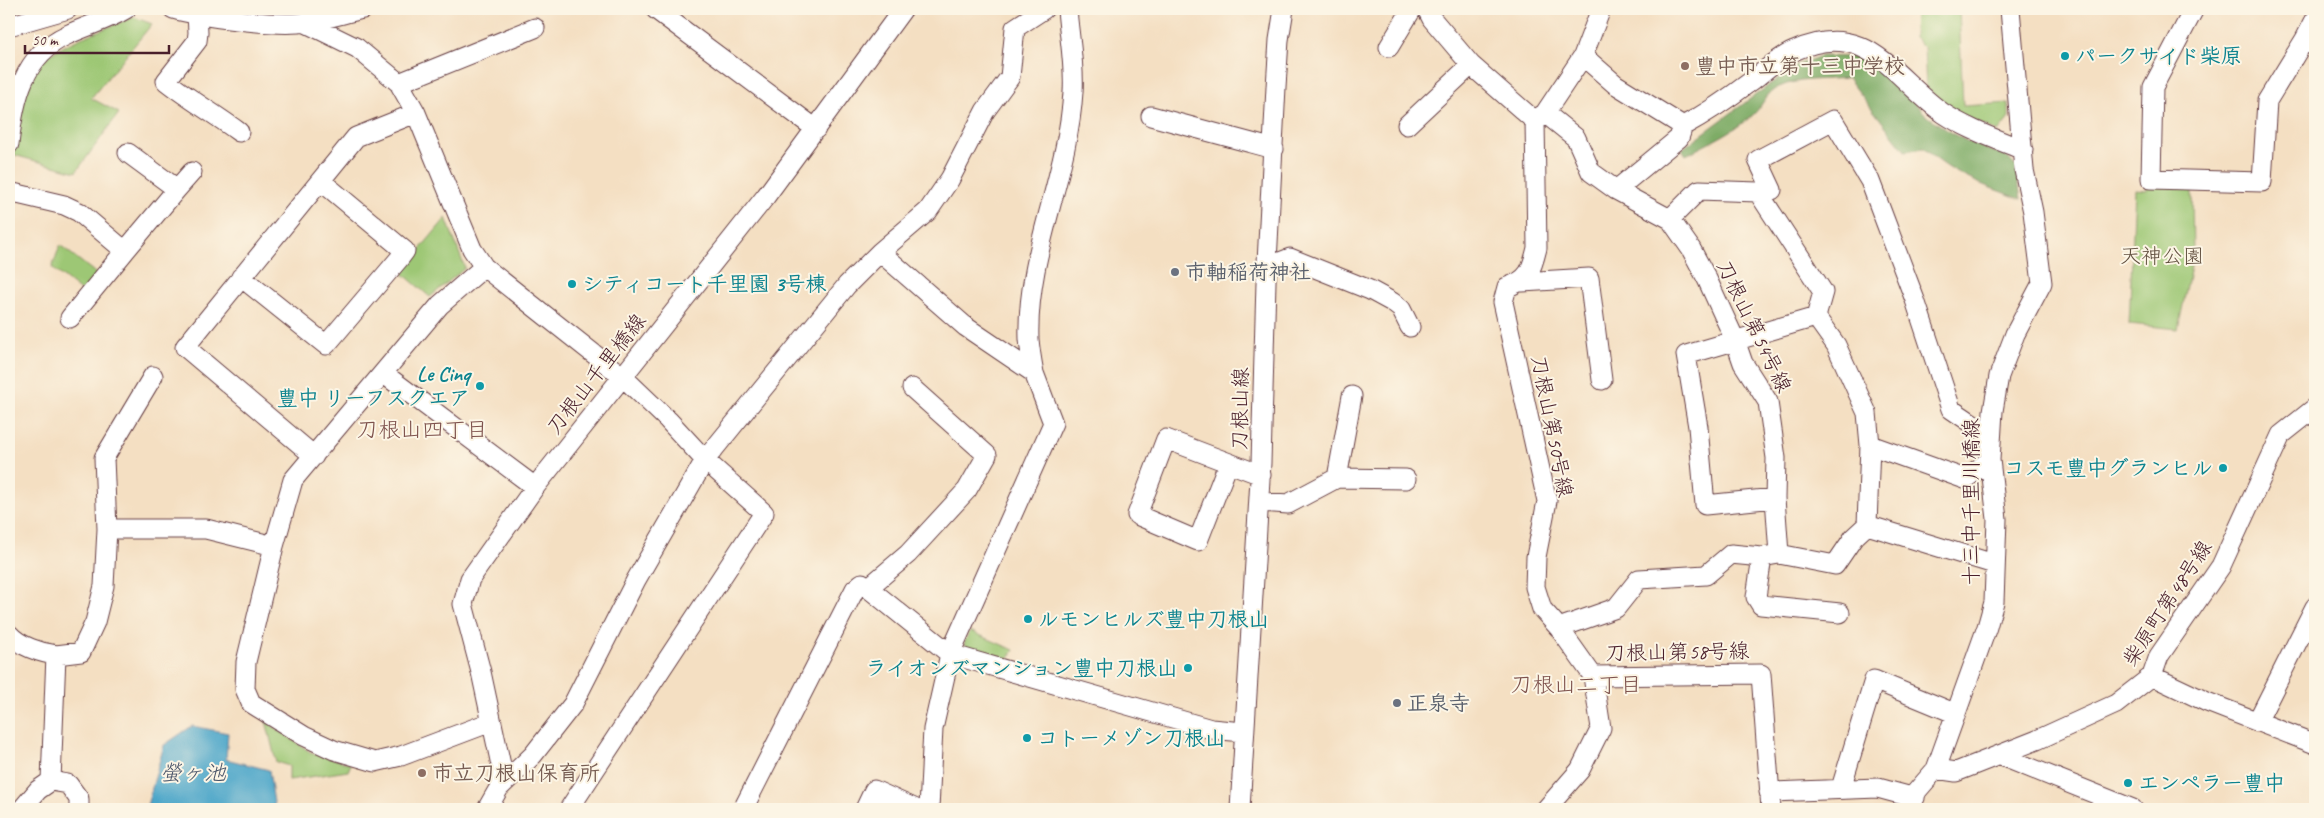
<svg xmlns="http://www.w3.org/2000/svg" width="2324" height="818" viewBox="0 0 2324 818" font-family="Caveat,'Klee One',sans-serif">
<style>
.green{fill:#9dc774;stroke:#747350}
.forest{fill:#7eac66;stroke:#646648}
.water{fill:#4ba6c9;stroke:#4a627a}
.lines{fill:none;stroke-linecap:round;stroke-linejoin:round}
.minor-casing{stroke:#643c42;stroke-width:21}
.minor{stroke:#fff;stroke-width:19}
.culture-dot{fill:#0f9aa8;stroke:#fcf5e5;stroke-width:2}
.education-dot{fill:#8d6e63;stroke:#fcf5e5;stroke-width:2}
.worship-dot{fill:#6b7280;stroke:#fcf5e5;stroke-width:2}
.labels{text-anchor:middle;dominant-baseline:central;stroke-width:4;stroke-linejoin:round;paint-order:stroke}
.culture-label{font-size:21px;font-weight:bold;fill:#0d838f;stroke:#fcf5e5;text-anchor:start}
.education-label{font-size:21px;font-weight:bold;fill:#785e54;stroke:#fcf5e5;text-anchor:start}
.park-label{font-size:21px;fill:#635141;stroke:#fcf5e5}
.worship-label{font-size:21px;font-weight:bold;fill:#5b616d;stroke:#fcf5e5;text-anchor:start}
.street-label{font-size:21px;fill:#4a1f2b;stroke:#fcf5e5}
.neighbourhood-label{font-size:22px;fill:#7e524d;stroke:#fcf5e5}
.water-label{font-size:22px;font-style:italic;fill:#4a556a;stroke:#fcf5e5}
</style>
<rect width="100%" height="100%" fill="#fcf5e5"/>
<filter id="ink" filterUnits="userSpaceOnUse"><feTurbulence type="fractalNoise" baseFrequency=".02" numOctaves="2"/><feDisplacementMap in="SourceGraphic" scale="10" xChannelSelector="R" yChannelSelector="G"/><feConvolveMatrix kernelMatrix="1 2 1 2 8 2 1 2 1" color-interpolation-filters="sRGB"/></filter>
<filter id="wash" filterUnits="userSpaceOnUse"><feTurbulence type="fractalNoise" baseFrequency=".0096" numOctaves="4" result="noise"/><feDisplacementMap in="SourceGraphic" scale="20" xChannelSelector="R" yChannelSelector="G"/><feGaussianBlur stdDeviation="1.12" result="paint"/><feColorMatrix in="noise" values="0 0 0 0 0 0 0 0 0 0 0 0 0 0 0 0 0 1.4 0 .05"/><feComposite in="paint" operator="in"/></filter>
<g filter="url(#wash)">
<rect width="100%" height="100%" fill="#f4dfc2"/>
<!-- green -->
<path class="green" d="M 1915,9 L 1959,9 L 1963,106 L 2009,103 L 2009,118 L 1998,132 L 1960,114 L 1926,89 L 1924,47 L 1914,37 Z
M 134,17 L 152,24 L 91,98 L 119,113 L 76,172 L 14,155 C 17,132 20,93 32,73 C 48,45 105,30 134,17 Z
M 2147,186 L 2192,188 L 2193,257 L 2178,329 L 2129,324 L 2135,189 L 2147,190 Z
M 446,218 L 465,268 L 430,297 L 401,272 Z
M 60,245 L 98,275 L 83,293 L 52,268 Z
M 970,631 L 1014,650 L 1006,663 L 968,651 L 964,643 Z
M 266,721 L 310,752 L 351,764 L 348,771 L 289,780 L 289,766 L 276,762 Z"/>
<!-- forest -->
<path class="forest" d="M 1821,56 L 1855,57 L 1883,68 L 1926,115 L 1951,133 L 1975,145 L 2006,156 L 2016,167 L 2021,199 C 1985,186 1951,175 1924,148 L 1905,151 L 1848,78 C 1826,80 1798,78 1779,87 C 1765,93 1763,106 1753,115 C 1733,132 1709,143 1686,155 L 1682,149 L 1795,66 Z"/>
<!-- water -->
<path class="water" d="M 192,726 L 228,733 L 226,759 L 269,770 L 275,809 L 146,809 L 164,745 Z"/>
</g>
<g filter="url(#ink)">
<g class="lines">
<defs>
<path id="minor" d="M 173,9 C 200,17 279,27 307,22 C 326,19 345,13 363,9
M 655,9 L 816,129
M 1427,9 L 1432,19 L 1471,65 L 1535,121 L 1545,113 L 1576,138 L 1591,172 L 1616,190 L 1670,219 L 1699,190 L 1758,192 L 1823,292 L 1816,317 L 1836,345 L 1867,413 L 1870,445 L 1965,479 L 1990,460
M 2194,9 L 2153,87 L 2151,179 L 2262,182 L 2267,101 L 2305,39
M 197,13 L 198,33 L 197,41 L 166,81 C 190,100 215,114 239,132
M 2315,20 L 2305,39 L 2315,45
M 306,23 L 357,48 L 399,83 L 416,113 L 472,249 L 484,267
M 9,26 L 68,9
M 1389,47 L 1412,9
M 1583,56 L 1615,84 L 1683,126 C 1707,113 1729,98 1750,82 C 1764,72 1777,58 1794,51 C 1867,17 1893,78 1943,113 C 1967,129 1996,139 2023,150
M 399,83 L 535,28
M 1545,113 L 1583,56 L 1601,9
M 1151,116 L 1274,149
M 1535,121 L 1537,248 C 1532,269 1529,280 1507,287 L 1503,302 L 1547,501 L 1536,557 L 1535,587 L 1542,609 L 1559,628 L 1593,676 L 1601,728 L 1580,770 L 1546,809
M 1407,125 L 1471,65
M 9,144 C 14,100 23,55 67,35 C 86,26 108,20 126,9
M 177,189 L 192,172
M 1616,190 L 1679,138 L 1683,126
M 9,192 L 64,205 L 79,212 L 125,251 L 70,318
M 1758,192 L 1772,190 L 1758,160 L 1833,120 L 1870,181 L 1915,300 L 1951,409 L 1991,436
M 1670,219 L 1691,249 L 1707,279 L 1735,340 L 1743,363 L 1768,402 L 1776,458 L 1775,498 L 1779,554 L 1762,557 L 1756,597 L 1761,605 L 1840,613
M 125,251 L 177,189 L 128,153
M 880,252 L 966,327 L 1034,373 C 1032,362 1030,351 1029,339 C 1026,255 1068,176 1073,92 C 1075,65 1069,36 1067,9
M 1267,267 L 1290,258 L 1370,290 L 1392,302 L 1401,309 L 1410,327
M 241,277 L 326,345 L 399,259 L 405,251 L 321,181
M 1522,282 L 1589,278 L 1602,380
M 384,374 L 535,487
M 314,456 L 185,347 L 356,137 L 416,113
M 1228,464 L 1198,541 L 1137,515 L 1166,439 L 1261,475
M 1337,478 L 1352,396
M 1775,498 L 1705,505 L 1698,427 L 1686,355 L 1816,317
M 1259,502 L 1288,504 L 1337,478 L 1406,479
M 1867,525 L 1994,564
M 107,529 L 206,529 L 274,546
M 1779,554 L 1835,565 L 1854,537 L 1867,525 L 1870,445
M 868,588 L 908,554 L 967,490 L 987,455 L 912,388
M 1559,628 L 1616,608 L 1639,579 L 1706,575 L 1731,554 L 1762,557
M 9,634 C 19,646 41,653 56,655
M 1593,676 L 1761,674 L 1771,809
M 2152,676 L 2207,702 L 2315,744
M 491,722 L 401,756 L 375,762 L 334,750 L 304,736 L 251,703 L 245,689 L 246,662 L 274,546 L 293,480 L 440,305 L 484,267 L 623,377 L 668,420 L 705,460 L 764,513 L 569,809
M 2257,722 L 2315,607
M 2001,756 L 2133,809
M 1936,769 L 1956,772 L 2037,740 L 2116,704 L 2152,676 L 2159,656 L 2221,566 L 2281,435 L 2315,408
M 51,781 L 56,655 L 81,652 L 95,622 L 104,586 L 107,529 L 104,458 L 153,376
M 499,788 L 533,755 L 573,704 L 636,580 L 705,460 L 847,285 L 880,252 L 928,211 L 950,179 L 985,111 L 1010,77 L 1015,28 L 1044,9
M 1841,788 L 1874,680 L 1954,713
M 1769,792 L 1878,788 L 1915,798
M 22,809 L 38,790 L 51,781 L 68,784 L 79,799 L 79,809
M 487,809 L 499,788 L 501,765 L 481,672 L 463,604 L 470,579 L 535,487 L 766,196 L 903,9
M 743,809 L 855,589 L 862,583 L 950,654 L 1211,729 L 1243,732
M 865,809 L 874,790 L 916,809
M 929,809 L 933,729 L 950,654 L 1053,423 L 1034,373
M 1240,809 L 1261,463 L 1266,282 L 1276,87 L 1279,40 L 1284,9
M 1910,809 L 1917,791 L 1936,769 L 1987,627 L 1994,602 L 1997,519 L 1990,460 L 1993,411 L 1999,376 L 2015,334 L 2042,283 L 2033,212 L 2024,170 L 2010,9"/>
</defs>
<!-- minor casing -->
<use href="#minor" class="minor-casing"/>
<!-- minor -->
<use href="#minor" class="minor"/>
</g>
</g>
<!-- markers -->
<g class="culture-dot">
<circle cx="2065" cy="56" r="5"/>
<circle cx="572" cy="284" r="5"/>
<circle cx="480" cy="386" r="5"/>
<circle cx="2223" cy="468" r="5"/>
<circle cx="1028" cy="619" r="5"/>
<circle cx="1188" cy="668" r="5"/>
<circle cx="1027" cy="738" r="5"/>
<circle cx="2128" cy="783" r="5"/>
</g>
<g class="education-dot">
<circle cx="1685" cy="66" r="5"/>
<circle cx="422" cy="773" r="5"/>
</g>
<g class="worship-dot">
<circle cx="1175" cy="272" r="5"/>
<circle cx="1397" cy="703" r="5"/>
</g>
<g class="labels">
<!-- culture labels -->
<g class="culture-label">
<text x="2075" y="56">パークサイド柴原</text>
<text x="582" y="284">シティコート千里園 3号棟</text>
<text x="470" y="374" text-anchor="end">Le Cinq<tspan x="470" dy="24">豊中 リーフスクエア</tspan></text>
<text x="2213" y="468" text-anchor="end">コスモ豊中グランヒル</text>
<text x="1038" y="619">ルモンヒルズ豊中刀根山</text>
<text x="1178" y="668" text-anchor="end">ライオンズマンション豊中刀根山</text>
<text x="1037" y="738">コトーメゾン刀根山</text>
<text x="2138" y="783">エンペラー豊中</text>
</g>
<!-- education labels -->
<g class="education-label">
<text x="1695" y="66">豊中市立第十三中学校</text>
<text x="432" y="773">市立刀根山保育所</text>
</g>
<!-- park labels -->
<g class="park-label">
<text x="2162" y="256">天神公園</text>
</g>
<!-- worship labels -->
<g class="worship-label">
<text x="1185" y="272">市軸稲荷神社</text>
<text x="1407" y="703">正泉寺</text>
</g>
<!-- street labels -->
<g class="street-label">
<text transform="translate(1754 326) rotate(64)">刀根山第54号線</text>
<text transform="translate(596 374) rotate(-52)">刀根山千里橋線</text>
<text transform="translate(1240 409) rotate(-89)">刀根山線</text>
<text transform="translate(1552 426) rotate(79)">刀根山第50号線</text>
<text transform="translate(1971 502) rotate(-90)">十三中千里川橋線</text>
<text transform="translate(2167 603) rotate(-57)">柴原町第48号線</text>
<text transform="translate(1677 652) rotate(-1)">刀根山第58号線</text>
</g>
<!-- neighbourhood labels -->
<g class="neighbourhood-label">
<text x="422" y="430">刀根山四丁目</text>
<text x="1576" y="685">刀根山二丁目</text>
</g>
<!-- water labels -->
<g class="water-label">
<text x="193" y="773">螢ヶ池</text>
</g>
</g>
<!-- margin -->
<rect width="2324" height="818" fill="none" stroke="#fcf5e5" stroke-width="30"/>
<!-- scale -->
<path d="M25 45v8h144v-8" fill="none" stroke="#4a1f2b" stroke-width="2.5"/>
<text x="32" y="45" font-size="15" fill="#4a1f2b" stroke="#fcf5e5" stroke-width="4" paint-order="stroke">50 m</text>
</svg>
